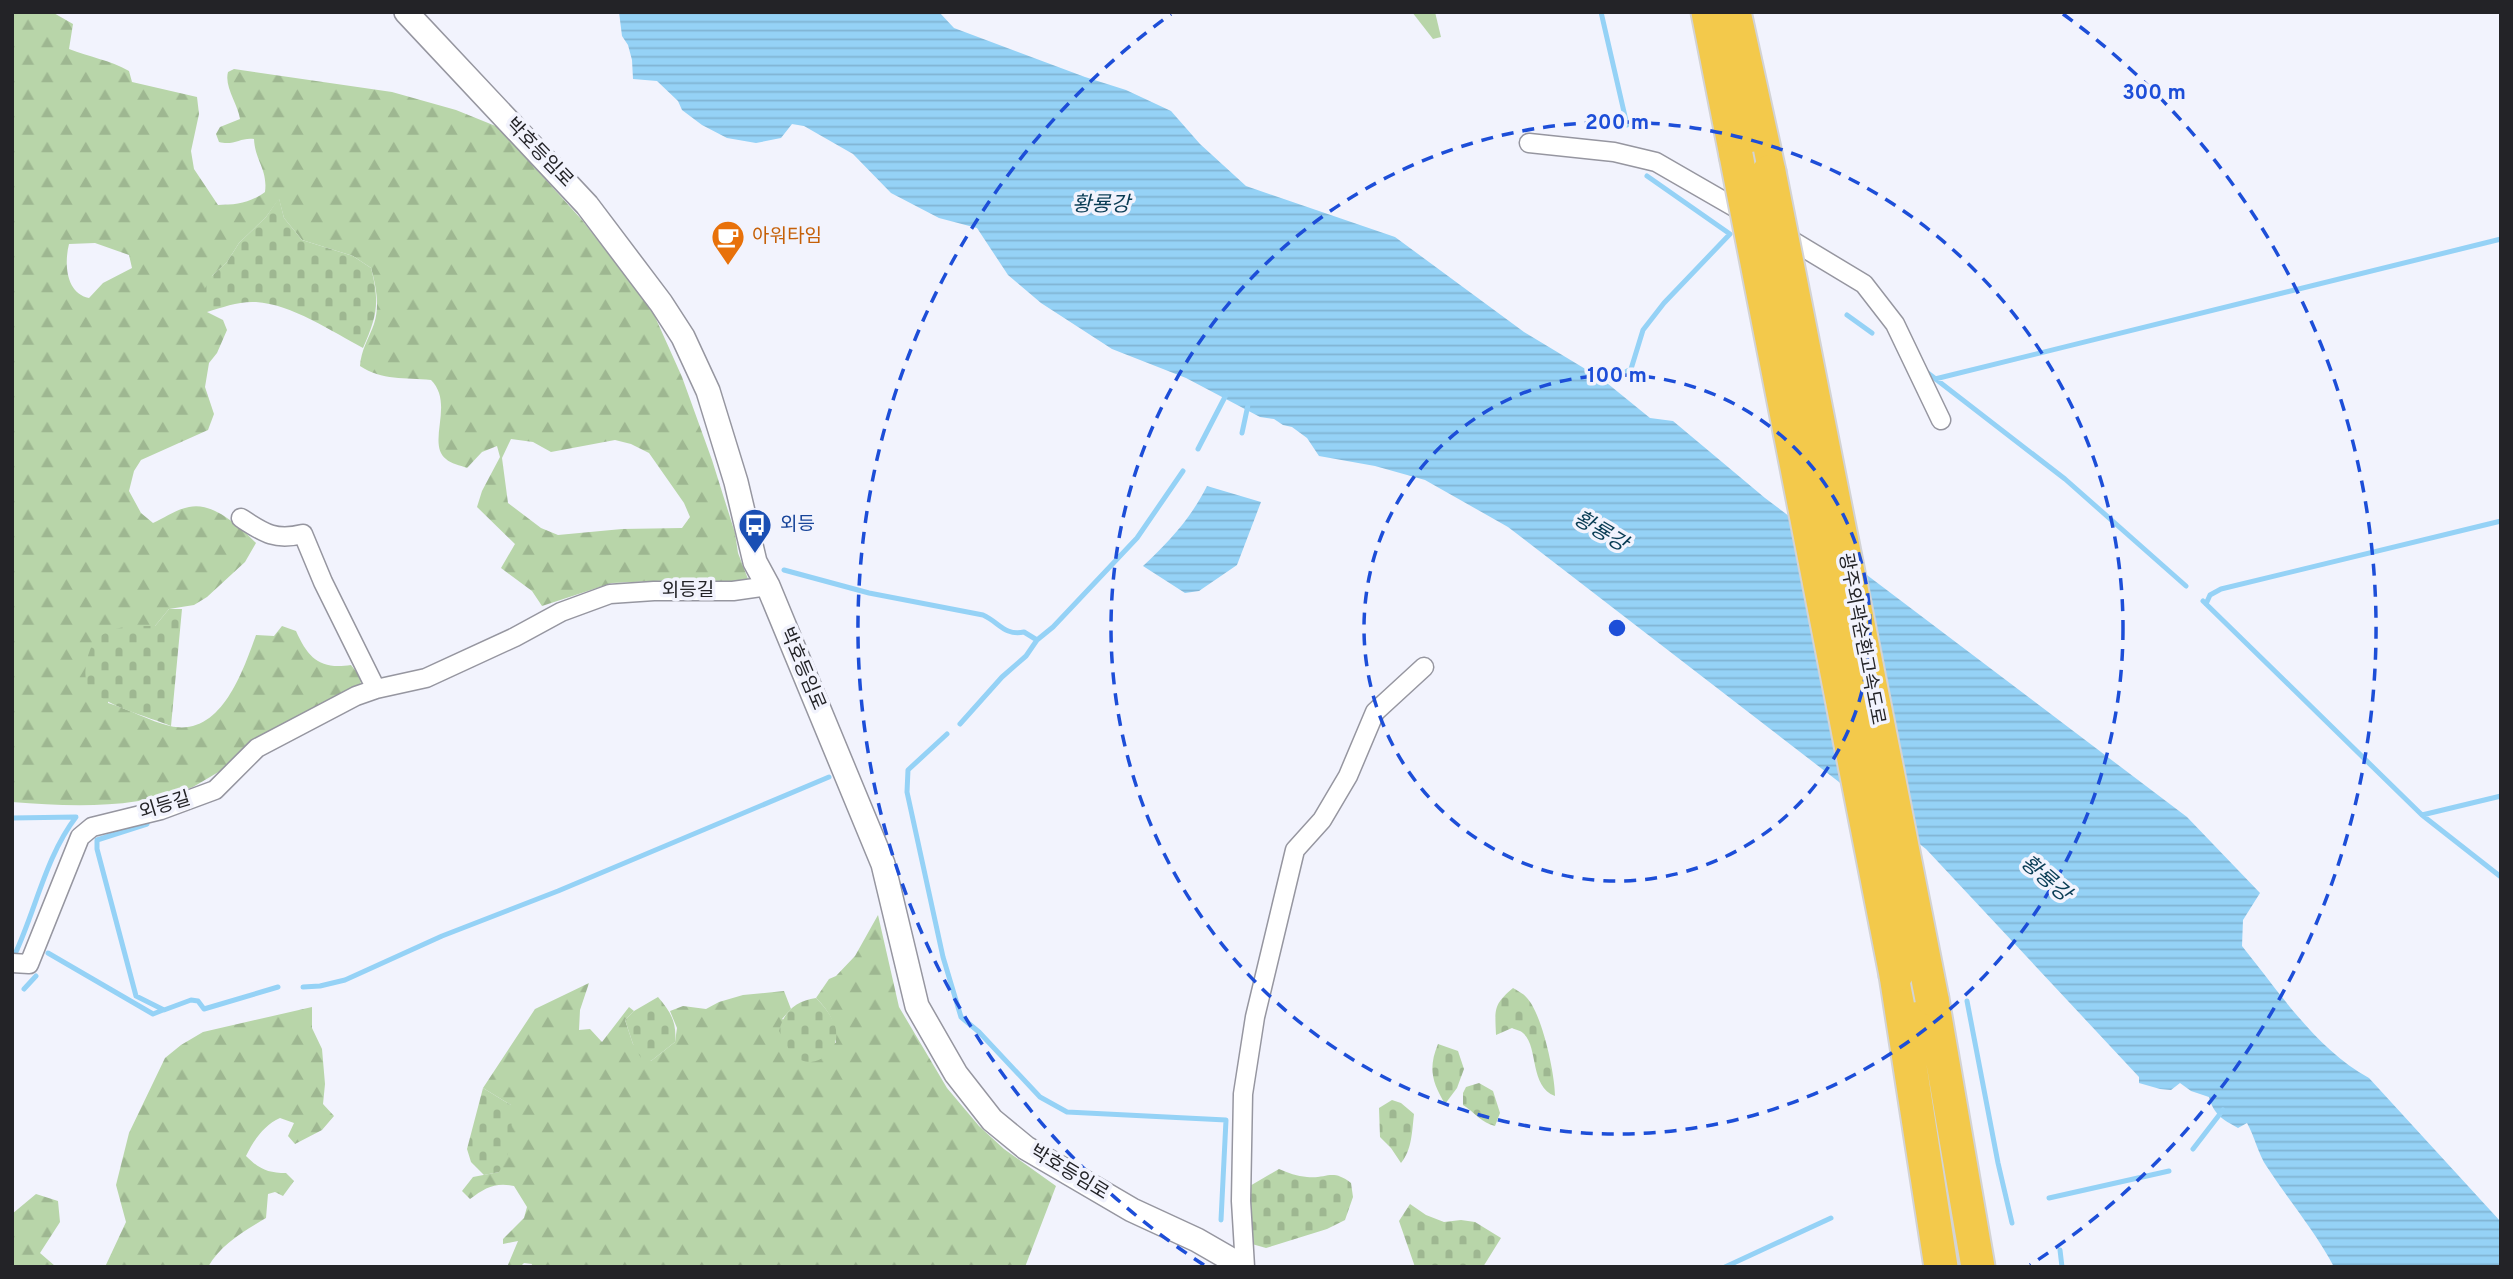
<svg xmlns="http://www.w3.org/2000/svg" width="2513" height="1279" viewBox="0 0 2513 1279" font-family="Overpass,'Noto Sans KR',sans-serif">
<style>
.green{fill:#b8d5a9}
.forest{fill:url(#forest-firs);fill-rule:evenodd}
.cemetery{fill:url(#cemetery-stones)}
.water{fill:url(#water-rules)}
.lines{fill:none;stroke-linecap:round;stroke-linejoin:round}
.stream{stroke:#95d2f6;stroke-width:5}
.minor-casing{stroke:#9696a0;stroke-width:21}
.tertiary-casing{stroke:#9696a0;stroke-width:26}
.motorway-casing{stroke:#d3d3d4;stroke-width:37}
.minor{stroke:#fff;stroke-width:18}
.tertiary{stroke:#fff;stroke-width:23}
.motorway{stroke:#f3c94b;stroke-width:33}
.motorway-bridge-casing{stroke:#d3d3d4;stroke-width:37;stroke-linecap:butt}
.motorway-bridge{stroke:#f3c94b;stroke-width:33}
.ring{fill:none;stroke:#1d4ed8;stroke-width:3.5;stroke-dasharray:12 9}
.labels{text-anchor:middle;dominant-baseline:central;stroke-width:7;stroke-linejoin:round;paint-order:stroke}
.street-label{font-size:19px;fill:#232327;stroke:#f2f3fd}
.food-label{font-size:19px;fill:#c56008;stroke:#f2f3fd;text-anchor:start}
.transit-label{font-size:19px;fill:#164399;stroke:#f2f3fd;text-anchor:start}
.water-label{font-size:21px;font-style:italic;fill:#093c54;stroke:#f2f3fd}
.centre{fill:#1d4ed8;stroke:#f2f3fd;stroke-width:3.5}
.ring-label{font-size:21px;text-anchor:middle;font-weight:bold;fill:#1d4ed8;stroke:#f2f3fd;stroke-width:7;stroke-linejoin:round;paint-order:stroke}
</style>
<defs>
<pattern id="forest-firs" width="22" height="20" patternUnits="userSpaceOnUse" patternTransform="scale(1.75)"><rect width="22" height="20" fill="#b8d5a9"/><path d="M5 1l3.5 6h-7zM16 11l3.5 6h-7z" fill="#9eb791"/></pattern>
<pattern id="cemetery-stones" width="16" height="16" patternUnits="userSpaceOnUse" patternTransform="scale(1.75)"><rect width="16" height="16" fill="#b8d5a9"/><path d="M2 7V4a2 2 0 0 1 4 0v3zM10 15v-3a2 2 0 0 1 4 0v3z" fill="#9eb791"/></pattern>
<pattern id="water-rules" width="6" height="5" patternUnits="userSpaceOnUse" patternTransform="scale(1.75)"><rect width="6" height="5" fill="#95d2f6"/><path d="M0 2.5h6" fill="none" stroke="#80b4d3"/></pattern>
</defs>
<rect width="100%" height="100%" fill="#f2f3fd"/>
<!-- green -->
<path class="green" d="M 1412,12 L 1435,12 L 1441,37 L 1433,39 Z"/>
<!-- forest -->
<path class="forest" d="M 12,12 L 52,12 L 73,24 L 69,49 C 89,57 110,60 129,71 L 132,82 L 197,97 L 199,114 L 191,151 L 194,169 L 218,205 C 236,205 250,203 265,192 C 268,169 255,161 254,139 C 241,137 234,146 219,142 L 216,134 L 220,127 L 240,119 C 238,104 224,87 228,72 L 234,69 L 392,92 L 456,110 L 498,127 L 582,220 L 652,310 L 682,377 L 712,460 L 735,533 L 738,553 L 748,579 L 715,584 L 676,580 L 612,583 L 542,606 L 532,591 L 501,568 L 515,544 L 477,507 L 482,491 L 500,457 L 497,446 L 482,452 L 467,468 C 460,465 451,464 446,459 C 426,443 455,404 431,380 C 405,377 382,381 360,366 C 361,350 369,338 374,324 C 380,306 376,286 371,268 L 353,256 L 302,240 L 284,218 L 279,199 L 266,217 L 239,243 L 227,262 L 212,276 L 207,312 L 223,320 L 227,330 L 217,353 L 209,363 L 205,387 L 214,414 L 208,430 L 141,460 L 134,471 L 129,491 L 141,513 L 153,523 C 164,518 177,509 189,507 C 213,501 241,528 256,543 L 245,562 L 207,597 L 194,605 L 169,609 L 155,626 L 117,629 L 108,703 C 129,709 149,721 170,726 C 221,738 243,671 256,635 L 274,636 L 282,626 L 296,631 C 308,658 320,670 351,665 L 362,679 L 358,690 L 193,787 C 135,809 74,807 12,802 ZM 95,243 L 129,255 L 132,268 L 103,283 L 89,298 C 66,293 64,264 69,244 ZM 511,439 L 533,442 L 551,452 L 615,440 L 631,444 L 649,453 L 684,503 L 690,517 L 682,528 L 622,529 L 558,535 L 541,528 L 508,503 L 502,458 Z
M 878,915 L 899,1007 L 947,1088 L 979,1126 L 1004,1149 L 1056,1186 L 1025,1267 L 531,1267 L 532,1264 L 524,1263 L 520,1267 L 507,1267 L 518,1241 L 503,1244 L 503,1239 L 524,1218 L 527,1207 L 514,1186 C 495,1182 485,1188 470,1199 L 462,1191 L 473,1177 L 499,1172 L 511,1105 L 483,1088 L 535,1009 L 589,983 L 580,1010 L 579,1030 L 590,1029 L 602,1042 L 629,1007 L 634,1011 L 625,1020 L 633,1044 L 651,1061 L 675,1042 L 677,1028 L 670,1011 L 683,1006 L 706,1009 L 719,1002 L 743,995 L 784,991 L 791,1009 L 782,1019 L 836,1043 C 836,1023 830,1012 816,998 L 829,979 L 836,976 L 855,956 Z
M 312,1007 L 312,1028 L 322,1049 L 325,1084 L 323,1104 L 334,1116 L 322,1130 L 295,1144 L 288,1136 L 294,1123 L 280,1118 C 264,1125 254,1140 246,1156 C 259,1169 268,1173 286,1173 L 294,1181 L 283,1196 L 275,1192 L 268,1194 L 266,1218 C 244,1231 221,1244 208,1267 L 105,1267 L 126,1222 L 116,1185 L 129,1133 L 165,1058 L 181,1045 L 203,1032 Z
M 36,1194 L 58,1201 L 60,1222 L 40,1253 L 55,1266 L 12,1267 L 12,1214 Z"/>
<!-- cemetery -->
<path class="cemetery" d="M 279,198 L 284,218 L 302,240 L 353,256 L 371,268 C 380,303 377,316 363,348 C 333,332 291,304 256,302 C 239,301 223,307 207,312 L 200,297 L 212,276 L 227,262 L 239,243 L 266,217 Z
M 169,609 L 182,609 L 171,726 C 149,717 102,705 89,687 C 84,680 85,668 87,661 C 93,625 125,626 155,626 Z
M 1513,988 C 1518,991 1524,994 1527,998 C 1542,1014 1555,1074 1555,1096 C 1529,1086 1539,1047 1523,1033 C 1520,1030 1516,1030 1512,1028 L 1496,1035 C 1495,1009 1493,1005 1513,988 Z
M 658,997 C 671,1012 677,1023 675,1042 L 651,1061 L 641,1058 L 633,1044 L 625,1020 L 634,1011 Z
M 816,998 C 831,1013 845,1033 830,1052 C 826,1057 816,1062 810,1062 C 805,1062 798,1059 793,1057 L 779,1031 C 784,1011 796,1001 816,998 Z
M 1438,1044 L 1458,1051 L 1464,1069 L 1457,1088 L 1445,1104 C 1432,1082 1428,1068 1438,1044 Z
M 1479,1083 L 1493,1091 L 1500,1113 L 1495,1126 C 1482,1123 1474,1112 1463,1105 L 1463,1093 L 1466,1087 Z
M 483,1088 L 511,1105 C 512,1129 513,1151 499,1172 L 484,1175 L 471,1162 L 467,1149 Z
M 1392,1100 L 1401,1103 L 1414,1114 C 1412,1131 1412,1150 1401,1163 L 1391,1148 L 1380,1137 L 1379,1108 Z
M 1279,1169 C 1288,1173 1297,1176 1307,1177 C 1327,1179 1332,1168 1351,1183 L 1353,1197 L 1345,1220 L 1327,1229 L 1266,1248 L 1252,1244 L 1243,1190 Z
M 1410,1204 L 1426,1215 L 1444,1222 L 1461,1220 L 1475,1222 L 1501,1238 L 1483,1267 L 1415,1267 L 1399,1221 Z"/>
<!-- water -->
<path class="water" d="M 619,12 L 939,12 L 954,28 L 1085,77 L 1126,90 L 1171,111 L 1200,144 L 1246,186 L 1395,237 L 1524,332 L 1602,379 L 1650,418 L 1673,421 L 1765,498 L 2187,817 L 2260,893 L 2243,920 L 2242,946 C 2280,993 2316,1049 2369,1078 L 2501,1222 L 2501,1267 L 2334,1267 C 2315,1231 2289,1201 2267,1167 C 2258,1154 2255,1137 2247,1123 L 2238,1128 C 2222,1119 2214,1115 2209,1097 L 2191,1091 L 2180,1083 L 2171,1090 L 2160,1089 L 2139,1083 L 2139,1077 L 1926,849 L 1508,527 L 1425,480 L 1375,466 L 1319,456 L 1307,438 L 1292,427 L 1283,425 L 1274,419 L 1260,417 L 1186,378 L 1112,349 L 1041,303 L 1008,275 L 977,228 L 939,218 L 891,193 L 853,154 L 804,126 L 792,124 L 781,138 L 756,143 L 727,138 L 702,125 L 682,110 L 678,101 L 657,81 L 633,79 L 632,60 L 628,45 L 622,36 Z
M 1207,486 L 1261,502 L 1237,565 L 1199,591 L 1185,593 L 1143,566 C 1169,542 1191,518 1207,486 Z"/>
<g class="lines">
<!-- stream -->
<path class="stream" d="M 1601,12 L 1627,125
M 1847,315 L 1872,333
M 1924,370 L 2065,479 L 2186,586
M 1935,379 L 2501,239
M 1599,384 L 1602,379 L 1611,380 L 1631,369 L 1643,330 L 1664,303 L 1730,234 L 1647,176
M 1242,433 L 1248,405
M 1198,449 L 1227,393
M 784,570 L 869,593 L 983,615 C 999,622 1004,636 1024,632 L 1037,640
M 2203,601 L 2422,815 L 2501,877
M 2206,604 L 2210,595 L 2221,589 L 2501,521
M 960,724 L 1002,677 L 1026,656 L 1037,640 L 1053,627 L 1137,538 L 1183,471
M 947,734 L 908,770 L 907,792 L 943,957 L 961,1017 L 979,1032 L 1040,1097 L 1067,1112 L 1226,1120 L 1221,1220
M 2422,815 L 2501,796
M 12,818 L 76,817 C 46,856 36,909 15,954 L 12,954
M 147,824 L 97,840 L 97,849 L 136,996 L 164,1010 L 191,1000 L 198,1001 L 204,1009 L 278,987
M 48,953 L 153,1014 L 163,1010
M 303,987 L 320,986 L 345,980 L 442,936 L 558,891 L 829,777
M 24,989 L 36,976
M 1967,1001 L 1998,1163 L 2012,1223
M 2193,1149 L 2223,1110
M 2049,1198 L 2169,1171
M 2060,1250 L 2062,1267
M 1725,1267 L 1831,1218"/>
<defs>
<path id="minor" d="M 1529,143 L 1614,152 L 1656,162 L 1748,215
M 1781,234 L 1864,284 L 1895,324 L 1941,420
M 241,518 C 264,533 275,541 303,534 L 323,582 L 376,689 L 426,678 L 515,637 L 561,612 L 610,594 L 654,591 L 733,591 L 768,586
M 12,963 L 29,964 L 80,837 L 92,827 L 161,810 L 215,790 L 257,748 L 356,696 L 376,689
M 1245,1267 L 1241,1201 L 1243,1094 L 1255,1017 L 1295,850 L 1322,820 L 1348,776 L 1375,712 L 1424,667"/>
<path id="tertiary" d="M 406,12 L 587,205 L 661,303 L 683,337 L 708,391 L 736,482 L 755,562 L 768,586 L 883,864 L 917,1006 L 956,1074 L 992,1120 L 1026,1148 L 1132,1210 L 1197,1240 L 1230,1259 L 1237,1267"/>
<path id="motorway" d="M 1708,12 L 1736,155
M 1734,12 L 1769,172
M 1896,975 L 1941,1267
M 1932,999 L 1978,1267"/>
</defs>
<!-- minor casing -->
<use href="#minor" class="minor-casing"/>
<!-- tertiary casing -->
<use href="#tertiary" class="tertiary-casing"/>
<!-- motorway casing -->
<use href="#motorway" class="motorway-casing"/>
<!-- minor -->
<use href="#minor" class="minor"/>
<!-- tertiary -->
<use href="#tertiary" class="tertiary"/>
<!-- motorway -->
<use href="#motorway" class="motorway"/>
<defs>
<path id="motorway-bridge" d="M 1736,155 L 1896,975
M 1769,172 L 1932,999"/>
</defs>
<!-- motorway-bridge casing -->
<use href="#motorway-bridge" class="motorway-bridge-casing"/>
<!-- motorway-bridge -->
<use href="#motorway-bridge" class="motorway-bridge"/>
</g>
<!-- distance rings -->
<g class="ring">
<circle cx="1617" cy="628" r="253"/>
<circle cx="1617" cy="628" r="506"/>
<path d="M1204 1265A759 759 0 0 1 1171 14M2063 14A759 759 0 0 1 2030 1265"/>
</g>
<!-- icons -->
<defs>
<symbol id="cafe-pin" viewBox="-11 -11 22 30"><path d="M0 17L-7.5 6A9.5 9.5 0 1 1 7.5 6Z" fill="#e8710a" stroke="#f2f3fd"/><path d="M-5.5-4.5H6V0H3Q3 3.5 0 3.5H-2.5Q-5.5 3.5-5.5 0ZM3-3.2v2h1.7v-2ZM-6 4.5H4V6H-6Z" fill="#fff"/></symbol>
<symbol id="bus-pin" viewBox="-11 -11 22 30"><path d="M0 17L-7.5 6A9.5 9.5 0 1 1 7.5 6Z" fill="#1a4fb4" stroke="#f2f3fd"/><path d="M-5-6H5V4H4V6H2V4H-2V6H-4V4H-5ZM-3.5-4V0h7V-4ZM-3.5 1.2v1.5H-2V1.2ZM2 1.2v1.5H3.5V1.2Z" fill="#fff"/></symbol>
</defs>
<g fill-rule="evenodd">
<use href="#cafe-pin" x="709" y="218" width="38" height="52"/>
<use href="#bus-pin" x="736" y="506" width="38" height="52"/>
</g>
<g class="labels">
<!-- street labels -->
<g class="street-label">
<text transform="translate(539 153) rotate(46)">박호등임로</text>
<text x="688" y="591">외등길</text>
<text transform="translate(1861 639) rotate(79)">광주외곽순환고속도로</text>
<text transform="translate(802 669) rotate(67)">박호등임로</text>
<text transform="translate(165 806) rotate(-17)">외등길</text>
<text transform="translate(1069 1173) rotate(31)">박호등임로</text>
</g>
<!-- food labels -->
<g class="food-label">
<text x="752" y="237">아워타임</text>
</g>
<!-- transit labels -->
<g class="transit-label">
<text x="780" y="525">외등</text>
</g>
<!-- water labels -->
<g class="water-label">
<text x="1101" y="205">황룡강</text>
<text transform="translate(1600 532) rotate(31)">황룡강</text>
<text transform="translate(2045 879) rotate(41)">황룡강</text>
</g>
</g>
<circle cx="1617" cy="628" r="10" class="centre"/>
<g class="ring-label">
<text x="2154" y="99">300 m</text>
<text x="1617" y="129">200 m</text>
<text x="1617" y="382">100 m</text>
</g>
<!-- border -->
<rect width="2513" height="1279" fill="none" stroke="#232327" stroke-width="28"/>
</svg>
